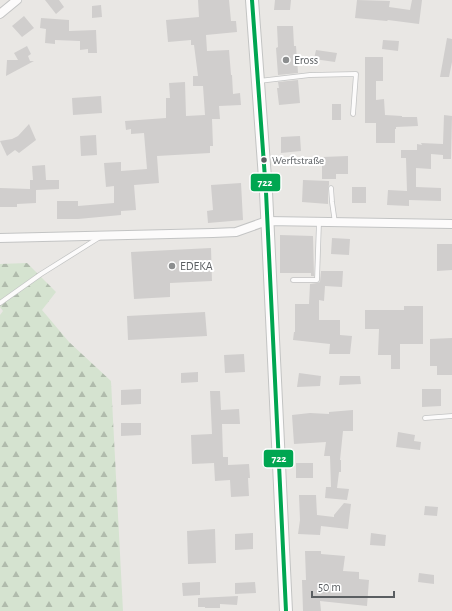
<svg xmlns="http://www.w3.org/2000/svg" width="452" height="611" viewBox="0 0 452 611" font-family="'Alegreya Sans',sans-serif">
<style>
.forest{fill:url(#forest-firs)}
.building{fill:#d0cecd}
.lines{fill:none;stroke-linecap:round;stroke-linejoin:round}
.lane-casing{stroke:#c3c4c4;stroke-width:5.5}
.street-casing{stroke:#c3c4c4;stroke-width:10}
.secondary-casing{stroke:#c3c4c3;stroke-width:14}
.lane{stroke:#fcfbfb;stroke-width:4}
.street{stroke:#fcfbfb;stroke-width:8}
.secondary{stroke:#fcfbfb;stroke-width:12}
.bus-1-casing{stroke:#fff;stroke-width:7}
.bus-1{stroke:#00a651;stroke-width:4}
.poi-dot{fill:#8c8e8f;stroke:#fff;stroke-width:1.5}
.bus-dot{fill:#5a5e61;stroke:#fff;stroke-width:1.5}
.labels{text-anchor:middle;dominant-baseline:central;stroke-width:4;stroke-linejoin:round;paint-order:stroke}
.bus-label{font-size:11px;fill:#5a5e61;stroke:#fff;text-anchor:start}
.poi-label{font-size:12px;fill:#5a5e61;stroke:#fff;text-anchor:start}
.line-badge{stroke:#fff;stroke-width:1.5}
.badge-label{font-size:11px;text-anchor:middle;font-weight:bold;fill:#fff}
</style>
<defs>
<pattern id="forest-firs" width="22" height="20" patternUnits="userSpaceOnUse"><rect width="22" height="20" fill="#d5e3d0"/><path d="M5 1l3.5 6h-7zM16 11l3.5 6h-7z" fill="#b0bbac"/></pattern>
</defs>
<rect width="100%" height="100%" fill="#e9e7e4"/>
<!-- forest -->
<path class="forest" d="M 27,263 L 56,292 L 42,310 L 69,342 L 111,381 L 123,611 L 0,611 L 0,315 L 3,311 L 0,307 L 0,264 Z"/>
<!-- building -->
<path class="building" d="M 45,0 L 59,0 L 64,7 L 56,14 Z
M 198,0 L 229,0 L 231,21 L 236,21 L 237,32 L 206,35 L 207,51 L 229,50 L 231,75 L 232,75 L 233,94 L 240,93 L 241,105 L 219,106 L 220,119 L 212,119 L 213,146 L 210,146 L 210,153 L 157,156 L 159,183 L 134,185 L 136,210 L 121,211 L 121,215 L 78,219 L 57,219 L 57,201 L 78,201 L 78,206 L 114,203 L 114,186 L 106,187 L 104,163 L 121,162 L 121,171 L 147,169 L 144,133 L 131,134 L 131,129 L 126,130 L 125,121 L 166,118 L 166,98 L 170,98 L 169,83 L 185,82 L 186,116 L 205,115 L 203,86 L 193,86 L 193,76 L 198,76 L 194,45 L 191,45 L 191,40 L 168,42 L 166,20 L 199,17 Z
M 275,0 L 291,0 L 290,10 L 274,10 Z
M 357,0 L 390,1 L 389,7 L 410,10 L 412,0 L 422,0 L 419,24 L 388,20 L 387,21 L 355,18 Z
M 101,5 L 102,17 L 92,18 L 92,6 Z
M 24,16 L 34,28 L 22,37 L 12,26 Z
M 41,18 L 69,20 L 69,31 L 96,30 L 97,53 L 88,53 L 88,49 L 80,50 L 80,41 L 55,40 L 55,44 L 45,43 L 46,29 L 40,28 Z
M 277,26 L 293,26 L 294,46 L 296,46 L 298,73 L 278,75 L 276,48 L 278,47 Z
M 447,38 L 452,39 L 452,62 L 449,77 L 440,77 Z
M 383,40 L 399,41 L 398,51 L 382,49 Z
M 27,46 L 31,54 L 28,56 L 30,61 L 34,61 L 6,76 L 7,60 L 18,60 L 14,53 Z
M 316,50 L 337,53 L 335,62 L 314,59 Z
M 365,57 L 383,57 L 383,81 L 376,81 L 376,100 L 384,99 L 385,115 L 402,116 L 402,117 L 417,117 L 418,126 L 396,127 L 396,129 L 395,129 L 395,143 L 376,143 L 376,123 L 365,123 Z
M 298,80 L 300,103 L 279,105 L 277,88 L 279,88 L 278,82 Z
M 101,96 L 102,113 L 73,115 L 72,98 Z
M 332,104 L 341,104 L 341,120 L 332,120 Z
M 444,115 L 452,116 L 451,159 L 443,159 L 443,155 L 431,154 L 431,169 L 416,168 L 416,187 L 441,188 L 441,201 L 409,200 L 409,206 L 387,205 L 388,190 L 407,191 L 406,158 L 401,158 L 401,150 L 417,150 L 417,144 L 422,145 L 421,143 L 443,144 Z
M 29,124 L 36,140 L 19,153 L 15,150 L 7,156 L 0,141 L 12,139 L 18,136 Z
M 96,135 L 97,155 L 81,156 L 80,136 Z
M 300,136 L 301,151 L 281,153 L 281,137 Z
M 348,156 L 348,174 L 336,174 L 336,179 L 322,179 L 322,157 Z
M 45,165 L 46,180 L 59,180 L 59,189 L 36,190 L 36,203 L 17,204 L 17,207 L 0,207 L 0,188 L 30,189 L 30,180 L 33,180 L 32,166 Z
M 303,180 L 329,181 L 329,185 L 328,188 L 328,204 L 302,202 Z
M 241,183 L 243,220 L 208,223 L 207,211 L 213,210 L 211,185 Z
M 352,187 L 366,187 L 366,203 L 352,203 Z
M 280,235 L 313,236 L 314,276 L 311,276 L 311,273 L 280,273 Z
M 332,238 L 350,239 L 349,255 L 331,254 Z
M 437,244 L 452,244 L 452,270 L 437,271 Z
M 211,248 L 212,281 L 170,283 L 170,297 L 134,299 L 131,252 Z
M 321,271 L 343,271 L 342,287 L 325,286 L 324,301 L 319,300 L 319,320 L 340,320 L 340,335 L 352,336 L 350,354 L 329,354 L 330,344 L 293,340 L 294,332 L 295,332 L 295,304 L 309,304 L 310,284 L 317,283 L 320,282 Z
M 404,306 L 423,306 L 423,344 L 400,344 L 400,369 L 391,369 L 391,355 L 378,355 L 379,329 L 365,329 L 365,310 L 404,310 Z
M 205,312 L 207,336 L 128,340 L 127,316 Z
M 452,338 L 452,375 L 437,375 L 437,366 L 430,366 L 430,339 Z
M 244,354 L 245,372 L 225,373 L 224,355 Z
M 198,372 L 198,382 L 181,383 L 181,373 Z
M 299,373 L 321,376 L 320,386 L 297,387 Z
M 340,376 L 360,376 L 361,384 L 339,385 Z
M 141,389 L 141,404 L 121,405 L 121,390 Z
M 422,389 L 441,389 L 441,406 L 422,407 Z
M 210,391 L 220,391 L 221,410 L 239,409 L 240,424 L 222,424 L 223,457 L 228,457 L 228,465 L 249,464 L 250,478 L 248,478 L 249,496 L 231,497 L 230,480 L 215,481 L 214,463 L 192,464 L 191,435 L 212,434 Z
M 353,410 L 353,431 L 343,431 L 340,460 L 341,460 L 341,472 L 339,472 L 337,488 L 349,489 L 347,500 L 325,498 L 326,487 L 331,487 L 330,456 L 324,456 L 326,442 L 294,444 L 292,415 L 310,413 L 329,414 L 329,412 Z
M 121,423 L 141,423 L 141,435 L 121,436 Z
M 398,432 L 415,435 L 414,441 L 421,442 L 420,450 L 396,447 Z
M 296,463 L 313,463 L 313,478 L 296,478 Z
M 299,495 L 316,495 L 317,515 L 334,517 L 334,515 L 344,503 L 351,504 L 348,529 L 321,526 L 320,535 L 298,534 L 300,520 Z
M 425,506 L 438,507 L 437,516 L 424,515 Z
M 215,529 L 216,563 L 188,564 L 187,531 Z
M 253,533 L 253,549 L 235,550 L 235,534 Z
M 371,533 L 386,535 L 385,546 L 370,545 Z
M 305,551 L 321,551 L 321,554 L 345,556 L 343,571 L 359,572 L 359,579 L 369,580 L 367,606 L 320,601 L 321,611 L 303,611 L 302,580 L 306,580 Z
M 419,573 L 434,575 L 434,584 L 418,582 Z
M 200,582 L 200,595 L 183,596 L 182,583 Z
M 255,582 L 256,593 L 235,594 L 235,583 Z
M 238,596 L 237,605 L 220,604 L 220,608 L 205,608 L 205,607 L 198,607 L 198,598 Z"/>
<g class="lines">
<defs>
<path id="lane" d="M 259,81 L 310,75 L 356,74 L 353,114
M 331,188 L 332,202 L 335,223
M 293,280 L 317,280 L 319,222
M 0,303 L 41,274 L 100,237
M 425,418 L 452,416"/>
<path id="street" d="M 0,14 L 17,0
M 0,238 L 213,233 L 236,232 L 267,221 L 452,224"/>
<path id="secondary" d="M 252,0 L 266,192 L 286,611"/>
</defs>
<!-- lane casing -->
<use href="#lane" class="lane-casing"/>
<!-- street casing -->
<use href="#street" class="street-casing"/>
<!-- secondary casing -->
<use href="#secondary" class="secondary-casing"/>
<!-- lane -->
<use href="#lane" class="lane"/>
<!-- street -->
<use href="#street" class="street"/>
<!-- secondary -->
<use href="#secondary" class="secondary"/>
<defs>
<path id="bus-1" d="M 252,0 L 266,192 L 286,611"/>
</defs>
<!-- bus-1 casing -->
<use href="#bus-1" class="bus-1-casing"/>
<!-- bus-1 -->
<use href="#bus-1" class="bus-1"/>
</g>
<!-- markers -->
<g class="poi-dot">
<circle cx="286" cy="60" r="4"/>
<circle cx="172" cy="266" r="4"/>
</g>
<circle class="bus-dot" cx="264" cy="160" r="3.5"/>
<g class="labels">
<!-- bus labels -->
<g class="bus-label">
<text x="272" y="160">Werftstraße</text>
</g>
<!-- poi labels -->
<g class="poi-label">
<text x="294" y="60">Eross</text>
<text x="180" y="266">EDEKA</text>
</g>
</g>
<g class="line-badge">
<rect x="250" y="173" width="31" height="19" rx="4" fill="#00a651"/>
<rect x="263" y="449" width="31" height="19" rx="4" fill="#00a651"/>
</g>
<g class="badge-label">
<text x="265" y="186">722</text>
<text x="279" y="462">722</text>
</g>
<!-- scale -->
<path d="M312 591v6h82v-6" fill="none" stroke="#5a5e61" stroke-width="2"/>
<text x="318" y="591" font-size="12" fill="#5a5e61" stroke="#ffffff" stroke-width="3" paint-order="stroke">50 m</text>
</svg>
